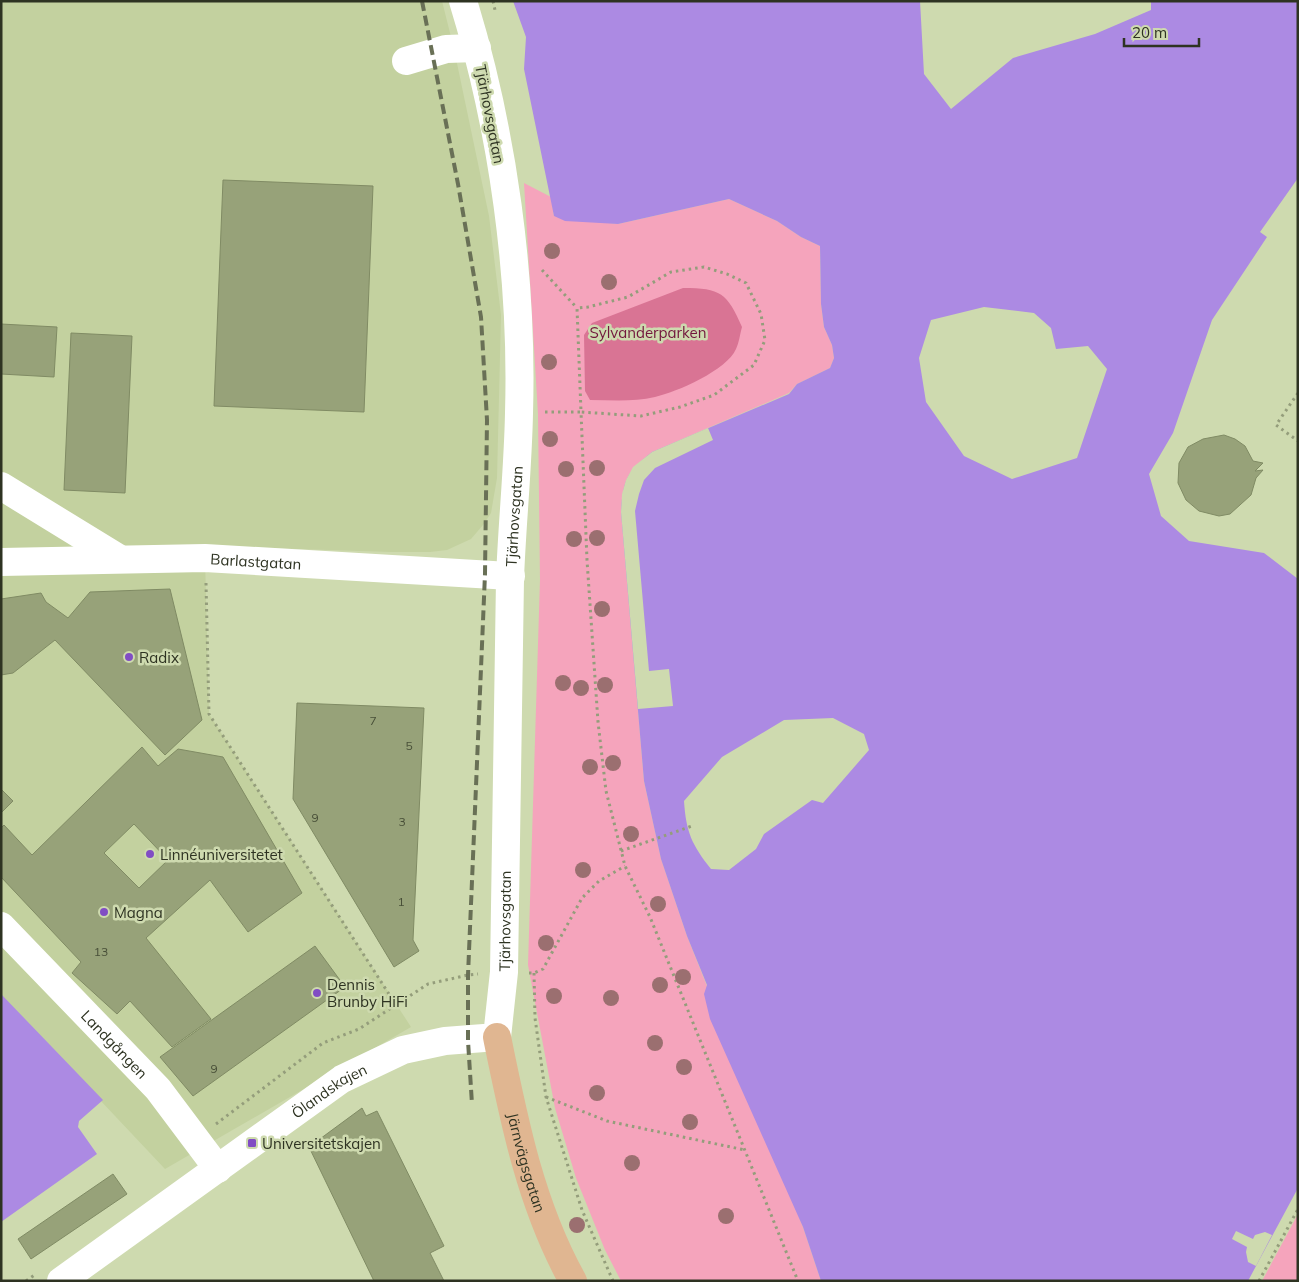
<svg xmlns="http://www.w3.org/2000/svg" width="1299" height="1282" viewBox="0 0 1299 1282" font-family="Mulish,sans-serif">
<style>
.built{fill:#c3d19f}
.green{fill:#f5a4bc}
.forest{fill:#d97494}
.water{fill:#ac8ae3;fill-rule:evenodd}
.pier{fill:#cedaaf}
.building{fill:#97a279;stroke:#808b64;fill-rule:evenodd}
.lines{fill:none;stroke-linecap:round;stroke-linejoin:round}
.path{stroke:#949d7b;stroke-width:3;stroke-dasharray:2.5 4;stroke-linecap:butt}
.minor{stroke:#fff;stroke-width:28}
.major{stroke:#e0b691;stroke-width:28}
.rail{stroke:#697056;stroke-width:4;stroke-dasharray:10 5;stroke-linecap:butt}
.tree{fill:#9b6f70}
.poi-dot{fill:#814dc4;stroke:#cedaaf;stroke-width:2}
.labels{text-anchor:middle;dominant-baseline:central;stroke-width:5;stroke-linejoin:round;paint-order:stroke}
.number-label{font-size:12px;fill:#484f38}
.street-label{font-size:15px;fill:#2e3322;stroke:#cedaaf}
.park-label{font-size:15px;fill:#72173d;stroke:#cedaaf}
.poi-label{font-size:15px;fill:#2e3322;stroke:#cedaaf;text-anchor:start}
</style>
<rect width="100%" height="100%" fill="#cedaaf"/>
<!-- built -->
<path class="built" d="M 1,1 L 442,1 L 454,49 L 489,216 L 501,315 L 497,478 L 491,513 L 483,525 L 471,539 L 447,550 L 430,552 L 391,552 L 267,548 L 205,558 L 209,714 L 411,1027 L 165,1169 L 1,995 Z"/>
<!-- green -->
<path class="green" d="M 524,183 L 551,197 L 554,216 L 618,224 L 729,199 L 777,221 L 801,237 L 820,246 L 821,304 L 824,327 L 832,345 L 834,358 L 830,368 L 797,384 L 789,393 L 652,452 L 621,512 L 644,781 L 661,859 L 687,936 L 803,1227 L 821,1281 L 621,1281 L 605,1250 L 576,1178 L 555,1108 L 528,965 L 540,580 L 538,414 Z
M 1298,1214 L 1298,1281 L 1262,1281 Z"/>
<!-- forest -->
<path class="forest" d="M 683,288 C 721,288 727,293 742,327 C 740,334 739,343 736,349 C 727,370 677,392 655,397 C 634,402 611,400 590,400 L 585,391 L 584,335 L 592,323 Z"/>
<!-- water -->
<path class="water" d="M 513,1 L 920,1 L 924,74 L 951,109 L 1013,58 L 1095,34 L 1151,10 L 1151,1 L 1298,1 L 1298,178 L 1260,232 L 1267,237 L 1212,320 L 1173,433 L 1149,474 L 1161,516 L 1189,541 L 1264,553 L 1298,579 L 1298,1188 L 1248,1281 L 821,1281 L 803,1227 L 710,1019 L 704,994 L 707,985 L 687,936 L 661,859 L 644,781 L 621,512 C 623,479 627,472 652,452 L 789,394 L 797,384 L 830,368 L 834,358 L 832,345 L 824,327 L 821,304 L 820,246 L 801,237 L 777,221 L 729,199 L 618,224 L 565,221 L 554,216 L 524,69 L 526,37 ZM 984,307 L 1034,313 L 1051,328 L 1056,349 L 1088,346 L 1107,369 L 1077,458 L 1012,479 L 964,456 L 926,402 L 919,358 L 931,320 ZM 833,718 L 864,734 L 869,750 L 823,803 L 812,800 L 764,834 L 756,849 L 729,870 L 711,869 C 692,845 686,832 684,801 L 722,757 L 784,720 Z
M 1,994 L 103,1100 L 79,1121 L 78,1127 L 97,1154 L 1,1222 Z"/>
<!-- pier -->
<path class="pier" d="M 708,428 L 713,440 L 655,468 L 644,480 L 639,494 L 635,511 L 649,671 L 669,669 L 673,706 L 638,709 L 621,512 L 622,494 L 626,480 L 633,467 L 652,452 Z
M 1236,1231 L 1253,1239 L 1255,1235 L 1265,1232 L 1272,1235 L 1256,1266 L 1248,1262 L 1246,1252 L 1247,1247 L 1232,1239 Z"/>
<!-- building -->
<path class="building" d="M 223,180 L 373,186 L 364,412 L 214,406 Z
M 1,324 L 57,327 L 54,377 L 1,374 Z
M 71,333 L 132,336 L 125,493 L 64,490 Z
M 1224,435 L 1235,439 L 1245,446 L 1253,461 L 1263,463 L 1255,471 L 1263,470 L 1256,478 L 1251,495 L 1230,514 L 1219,516 L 1199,511 L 1186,500 L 1178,483 L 1179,463 L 1188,447 L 1203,439 Z
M 170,589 L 202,720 L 165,755 L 55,640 L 13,673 L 1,675 L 1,599 L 41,593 L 46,602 L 68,618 L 90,592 Z
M 297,703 L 424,708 L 413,940 L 419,951 L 394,967 L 293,799 Z
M 142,747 L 158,766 L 178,749 L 223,757 L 302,893 L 248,932 L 210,880 L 146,938 L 211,1019 L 172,1047 L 130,1001 L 117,1014 L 72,973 L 81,962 L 1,877 L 1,828 L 4,825 L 32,855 ZM 134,824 L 168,860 L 139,888 L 104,853 Z
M 1,789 L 13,801 L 1,813 Z
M 315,946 L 345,987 L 193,1096 L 160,1057 Z
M 362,1108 L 366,1116 L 377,1111 L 444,1246 L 430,1253 L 444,1281 L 374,1281 L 309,1147 Z
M 113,1174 L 127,1194 L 31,1259 L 18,1239 Z"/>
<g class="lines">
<!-- path -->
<path class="path" d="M 493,1 L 495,10
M 542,270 L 577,308
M 1298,393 L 1276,425 L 1298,441
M 545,412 L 581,412 L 577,308 L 588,307 L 628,297 L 671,272 L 704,267 L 727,274 L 746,283 L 761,314 L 765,340 L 754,365 L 714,395 L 680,407 L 641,416 L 581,412 L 587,560 L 598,722 L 606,791 L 625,866 L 650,917 L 798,1281
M 206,583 L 209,714 L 396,1005
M 621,851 L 692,826
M 529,973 L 534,973 L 543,969 L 582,898 L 599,881 L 625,866
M 534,973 L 535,1018 L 546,1097 L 582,1210 L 613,1281
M 546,1097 L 607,1121 L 745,1150
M 216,1124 L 323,1043 L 359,1029 L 428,984 L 468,975 L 478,974
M 26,1281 L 36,1274
M 1259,1281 L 1298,1209"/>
<!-- minor -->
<g class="minor">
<path d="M 406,61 L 446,49 L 477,48"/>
<path d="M 1,486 L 120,559"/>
<path id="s1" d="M 1,562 L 205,558 L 511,576"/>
<path id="s2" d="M 1,926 L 158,1089 L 218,1169"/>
<path id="s3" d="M 61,1281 L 342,1079 L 403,1050 L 445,1041 L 497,1037 L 504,972 C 505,841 507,710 510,579 C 512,524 518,468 519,413 C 523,277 503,131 463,1"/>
</g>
<!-- major -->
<path class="major" id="s4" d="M 497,1037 C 514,1121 531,1206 573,1281"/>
<!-- rail -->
<path class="rail" d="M 422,1 L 458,184 L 481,317 L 487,420 L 485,574 L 468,975 L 468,1041 L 472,1104"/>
</g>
<!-- trees -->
<g class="tree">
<circle cx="552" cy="251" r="8"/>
<circle cx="609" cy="282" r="8"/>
<circle cx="549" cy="362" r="8"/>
<circle cx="550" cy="439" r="8"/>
<circle cx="597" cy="468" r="8"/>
<circle cx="566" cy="469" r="8"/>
<circle cx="597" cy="538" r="8"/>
<circle cx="574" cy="539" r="8"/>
<circle cx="602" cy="609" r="8"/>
<circle cx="563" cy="683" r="8"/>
<circle cx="605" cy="685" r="8"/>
<circle cx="581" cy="688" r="8"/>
<circle cx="613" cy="763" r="8"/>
<circle cx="590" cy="767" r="8"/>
<circle cx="631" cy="834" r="8"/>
<circle cx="583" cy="870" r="8"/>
<circle cx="658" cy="904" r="8"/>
<circle cx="546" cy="943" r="8"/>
<circle cx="683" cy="977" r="8"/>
<circle cx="660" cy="985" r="8"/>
<circle cx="554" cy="996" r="8"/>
<circle cx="611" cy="998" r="8"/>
<circle cx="655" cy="1043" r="8"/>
<circle cx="684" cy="1067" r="8"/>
<circle cx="597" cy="1093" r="8"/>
<circle cx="690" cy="1122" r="8"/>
<circle cx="632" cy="1163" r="8"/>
<circle cx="726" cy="1216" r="8"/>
<circle cx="577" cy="1225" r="8"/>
</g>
<!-- markers -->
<g class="poi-dot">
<circle cx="129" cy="657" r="5"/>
<circle cx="150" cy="854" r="5"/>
<circle cx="104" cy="912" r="5"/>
<circle cx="317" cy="993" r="5"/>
<rect x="247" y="1138" width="10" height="10" rx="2.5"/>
</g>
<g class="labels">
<!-- number labels -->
<g class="number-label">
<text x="373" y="720">7</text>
<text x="409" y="745">5</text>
<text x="315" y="817">9</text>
<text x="402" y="821">3</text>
<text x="401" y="901">1</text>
<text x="101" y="951">13</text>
<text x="214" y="1068">9</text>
</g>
<!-- street labels -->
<g class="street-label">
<text transform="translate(490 114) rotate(79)">Tjärhovsgatan</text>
<text stroke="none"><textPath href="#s3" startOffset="1030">Tjärhovsgatan</textPath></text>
<text stroke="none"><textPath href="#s1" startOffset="255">Barlastgatan</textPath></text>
<text stroke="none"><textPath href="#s3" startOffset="625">Tjärhovsgatan</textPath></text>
<text stroke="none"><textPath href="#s2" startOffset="164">Landgången</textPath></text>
<text stroke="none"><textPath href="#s3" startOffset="329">Ölandskajen</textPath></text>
<text stroke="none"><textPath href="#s4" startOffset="129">Järnvägsgatan</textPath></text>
</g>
<!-- park labels -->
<g class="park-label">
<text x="648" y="332">Sylvanderparken</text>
</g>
<!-- poi labels -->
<g class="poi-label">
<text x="139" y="657">Radix</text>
<text x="160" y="854">Linnéuniversitetet</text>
<text x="114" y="912">Magna</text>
<text x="327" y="984">Dennis<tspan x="327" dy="17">Brunby HiFi</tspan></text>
<text x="262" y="1143">Universitetskajen</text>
</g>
</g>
<!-- border -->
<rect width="1299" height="1282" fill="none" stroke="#2e3322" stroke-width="5"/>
<!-- scale -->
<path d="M1124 38v8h75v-8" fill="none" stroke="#2e3322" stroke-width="2.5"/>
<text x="1132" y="38" font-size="15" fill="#2e3322" stroke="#cedaaf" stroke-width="4" paint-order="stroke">20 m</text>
</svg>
